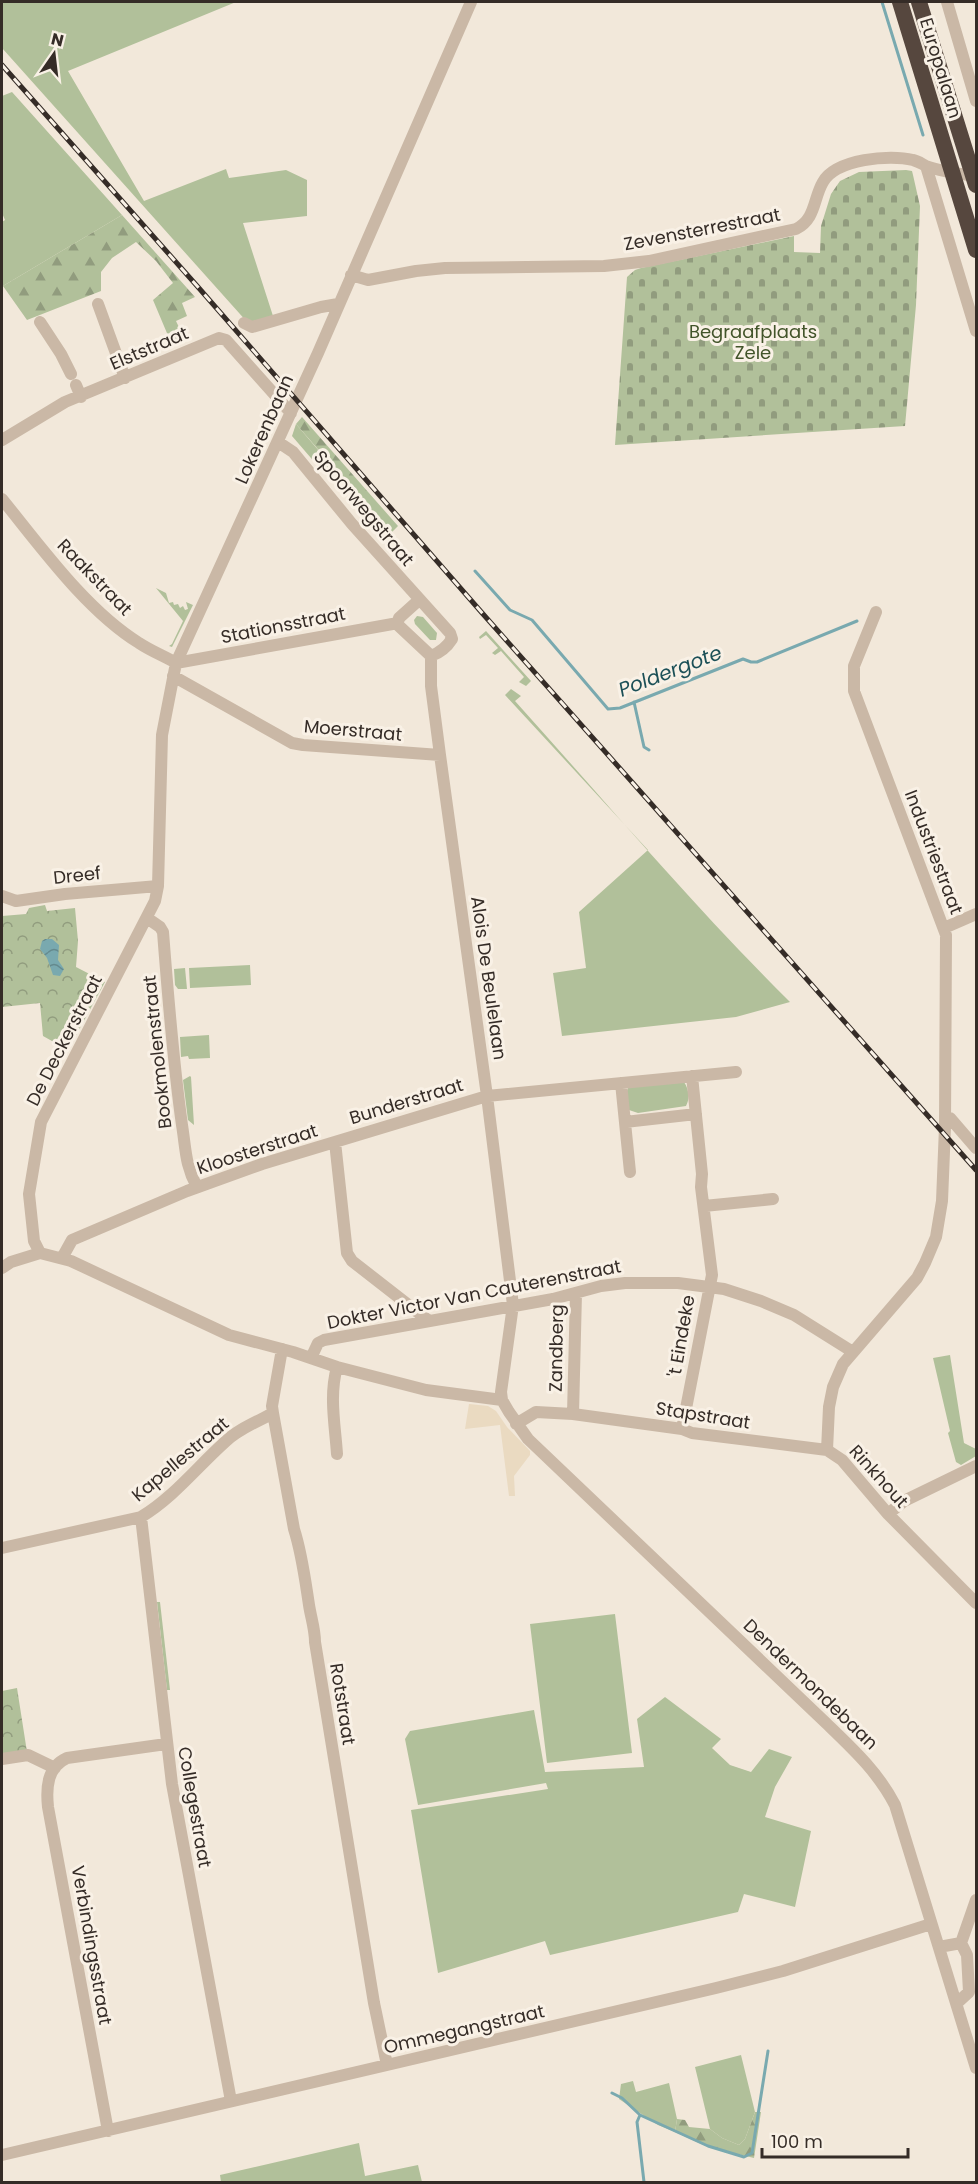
<svg xmlns="http://www.w3.org/2000/svg" width="978" height="2184" viewBox="0 0 978 2184" font-family="Poppins,sans-serif">
<style>
.green{fill:#b1c09a}
.forest{fill:url(#forest-firs)}
.cemetery{fill:url(#cemetery-stones)}
.park{fill:url(#park-crowns)}
.plaza{fill:#eadac1}
.water{fill:url(#water-waves)}
.lines{fill:none;stroke-linecap:round;stroke-linejoin:round}
.stream{stroke:#79a9af;stroke-width:3}
.minor{stroke:#cab8a6;stroke-width:12}
.highway{stroke:#56473e;stroke-width:16}
.rail-casing{stroke:#352c27;stroke-width:5}
.rail{stroke:#f9f1e6;stroke-width:3;stroke-dasharray:9;stroke-linecap:butt}
.labels{text-anchor:middle;dominant-baseline:central;stroke-width:6;stroke-linejoin:round;paint-order:stroke}
.street-label{font-size:18px;fill:#352c27;stroke:#f9f1e6}
.park-label{font-size:18px;fill:#42542a;stroke:#f9f1e6}
.water-label{font-size:20px;font-style:italic;fill:#1c5057;stroke:#f9f1e6}
</style>
<defs>
<pattern id="forest-firs" width="22" height="20" patternUnits="userSpaceOnUse" patternTransform="scale(1.5)"><rect width="22" height="20" fill="#b1c09a"/><path d="M5 1l3.5 6h-7zM16 11l3.5 6h-7z" fill="#919c7e"/></pattern>
<pattern id="cemetery-stones" width="16" height="16" patternUnits="userSpaceOnUse" patternTransform="scale(1.5)"><rect width="16" height="16" fill="#b1c09a"/><path d="M2 7V4a2 2 0 0 1 4 0v3zM10 15v-3a2 2 0 0 1 4 0v3z" fill="#919c7e"/></pattern>
<pattern id="park-crowns" width="20" height="18" patternUnits="userSpaceOnUse" patternTransform="scale(1.5)"><rect width="20" height="18" fill="#b1c09a"/><path d="M2 6a3 3 0 1 1 6 0M12 15a3 3 0 1 1 6 0" fill="none" stroke="#919c7e"/></pattern>
<pattern id="water-waves" width="16" height="10" patternUnits="userSpaceOnUse" patternTransform="scale(1.5)"><rect width="16" height="10" fill="#79a9af"/><path d="M0 5q4-4 8 0t8 0" fill="none" stroke="#648a8e"/></pattern>
</defs>
<rect width="100%" height="100%" fill="#f2e8da"/>
<!-- green -->
<path class="green" d="M 2,2 L 236,2 L 68,71 L 144,201 L 226,169 L 229,178 L 286,170 L 307,180 L 307,216 L 243,223 L 273,316 L 248,323 L 2,48 Z
M 12,92 L 122,215 L 3,286 L 2,282 L 2,222 L 5,220 L 2,213 L 2,96 Z
M 296,424 L 331,465 L 323,472 L 292,436 Z
M 156,588 L 166,593 L 169,603 L 173,602 L 174,605 L 178,604 L 180,608 L 183,606 L 185,610 L 188,609 L 186,602 L 193,605 L 172,647 L 169,646 L 172,644 L 183,621 Z
M 417,616 L 423,617 L 437,633 L 436,640 L 430,640 L 415,624 L 414,620 Z
M 486,631 L 531,681 L 526,686 L 519,682 L 524,677 L 501,651 L 495,655 L 492,653 L 498,648 L 486,635 L 480,639 L 479,637 Z
M 511,689 L 521,696 L 515,701 C 606,802 693,906 790,1002 L 736,1017 L 562,1036 L 553,973 L 586,968 L 579,912 L 648,850 L 505,695 Z
M 250,965 L 251,985 L 190,988 L 189,968 Z
M 185,968 L 187,989 L 178,989 L 175,985 L 174,969 Z
M 209,1035 L 210,1058 L 189,1059 L 188,1056 L 181,1057 L 180,1037 Z
M 190,1076 L 191,1077 L 194,1125 L 188,1120 L 183,1080 Z
M 684,1082 C 689,1089 690,1099 686,1106 L 638,1113 L 629,1110 L 626,1094 L 628,1088 L 633,1086 Z
M 950,1355 L 964,1443 L 976,1449 L 976,1456 L 961,1465 L 956,1462 L 948,1433 L 950,1431 L 933,1358 Z
M 157,1602 L 160,1602 L 170,1690 L 167,1690 Z
M 615,1614 L 632,1753 L 547,1763 L 530,1624 Z
M 665,1697 L 721,1739 L 712,1748 L 730,1765 L 751,1772 L 769,1749 L 792,1757 L 775,1787 L 765,1817 L 811,1831 L 795,1907 L 744,1894 L 738,1912 L 550,1955 L 545,1941 L 438,1973 L 411,1810 L 548,1789 L 546,1783 L 418,1805 L 405,1739 L 410,1731 L 534,1710 L 545,1772 L 644,1767 L 637,1719 Z
M 741,2055 L 755,2112 L 745,2139 L 739,2145 L 722,2138 L 710,2129 L 695,2067 Z
M 633,2081 L 636,2092 L 669,2083 L 677,2119 L 675,2132 L 658,2125 L 619,2099 L 621,2084 Z
M 359,2143 L 365,2176 L 418,2165 L 422,2182 L 221,2182 L 220,2175 Z"/>
<!-- forest -->
<path class="forest" d="M 122,215 L 195,297 L 182,303 L 187,316 L 176,321 L 185,340 L 172,345 L 153,300 L 173,283 L 156,261 L 136,242 L 112,258 L 101,272 L 101,291 L 27,320 L 3,286 Z
M 302,417 L 398,526 L 391,533 L 296,424 Z
M 755,2112 L 761,2112 L 754,2158 L 708,2147 L 675,2132 L 677,2119 L 685,2120 L 689,2127 L 710,2129 L 722,2138 L 739,2145 L 745,2139 Z"/>
<!-- cemetery -->
<path class="cemetery" d="M 906,170 L 912,171 L 913,175 L 920,206 L 916,305 L 905,426 L 615,445 L 627,277 L 635,270 L 641,268 L 794,236 L 794,252 L 820,253 L 821,226 L 831,194 L 840,181 L 859,172 Z"/>
<!-- park -->
<path class="park" d="M 45,905 L 47,911 L 75,908 L 78,941 L 76,967 L 105,982 L 68,1050 L 43,1036 L 40,1003 L 2,1007 L 2,916 L 26,914 L 29,908 Z
M 17,1688 L 27,1752 L 2,1757 L 2,1691 Z"/>
<!-- plaza -->
<path class="plaza" d="M 469,1404 L 488,1406 L 496,1411 L 507,1427 L 530,1451 L 530,1455 L 514,1476 L 515,1496 L 509,1496 L 500,1425 L 465,1429 Z"/>
<!-- water -->
<path class="water" d="M 45,939 L 52,939 L 59,945 L 58,960 L 64,969 L 60,976 L 53,975 L 47,958 L 40,949 L 42,941 Z"/>
<g class="lines">
<!-- stream -->
<path class="stream" d="M 882,2 L 923,135
M 475,571 L 510,610 L 532,620 L 608,709 L 620,708 L 743,659 L 751,662 L 757,662 L 857,621
M 634,702 L 644,747 L 649,750
M 612,2093 L 622,2098 L 640,2115
M 644,2182 L 637,2122 L 640,2115 L 708,2146 L 744,2157 L 752,2153 L 768,2051"/>
<!-- minor -->
<path class="minor" d="M 947,2 L 976,101
M 926,166 L 976,331
M 351,275 L 368,280 L 416,271 L 445,268 L 604,266 L 649,261 L 796,229 C 816,219 813,199 823,182 C 836,159 890,154 913,160 C 918,161 922,164 926,166 C 942,172 960,174 976,176
M 98,304 L 125,378
M 40,322 L 61,354 L 71,374
M 244,323 L 252,327 L 321,307 L 338,304
M 76,385 L 81,397
M 2,440 L 65,402 L 219,338 L 226,340 L 291,413
M 278,442 L 293,452 L 352,524 L 450,633 L 452,639 C 447,647 439,653 431,656
M 2,499 C 41,547 86,610 139,643 C 151,651 164,656 176,663
M 398,623 L 399,626 L 431,656
M 398,623 L 399,618 L 419,600
M 431,656 L 431,686 L 440,755 L 487,1096 L 513,1305 L 501,1392 L 502,1400 L 509,1412 L 528,1439 L 826,1723 C 853,1749 878,1772 895,1805 L 976,2068
M 176,663 L 398,623
M 173,676 L 292,743 L 303,745 L 440,755
M 2,896 L 16,901 L 65,894 L 158,886
M 147,918 L 160,927 L 163,932 C 168,997 173,1061 182,1125 C 186,1150 185,1165 197,1187
M 944,928 L 976,914
M 621,1083 L 630,1172
M 945,1116 L 950,1118 L 976,1148
M 625,1122 L 696,1114
M 335,1142 L 347,1253 L 352,1261 L 429,1321
M 704,1206 L 773,1199
M 40,1253 L 34,1241 L 29,1194 L 41,1122 L 155,901 L 158,886 L 162,735 L 176,663 L 318,353 L 471,2
M 40,1253 L 71,1261 L 229,1335 L 293,1352 L 337,1367 L 426,1390 L 502,1400
M 62,1258 L 72,1240 L 187,1191 L 262,1164 L 487,1096 L 736,1072
M 2,1268 L 11,1262 L 40,1253
M 282,1349 L 272,1406 L 273,1413 L 294,1529 C 302,1554 305,1579 309,1605 C 311,1618 315,1629 315,1642 L 374,2003 L 387,2065
M 311,1358 L 318,1343 L 324,1340 L 553,1299 L 601,1286 L 625,1283 L 678,1283 L 724,1289 L 761,1301 L 794,1315 L 853,1352
M 337,1367 C 329,1396 335,1424 337,1454
M 573,1414 L 576,1293
M 516,1424 L 536,1412 L 573,1414 L 682,1429 L 692,1433 L 827,1450 L 842,1460 L 888,1514 L 976,1603
M 682,1429 L 712,1275 L 701,1187 L 702,1174 L 692,1076
M 827,1450 L 829,1407 L 833,1387 L 843,1364 L 917,1278 L 925,1263 L 936,1237 L 942,1201 L 945,1127 L 946,935 L 854,691 L 854,666 L 876,612
M 888,1514 L 904,1501 L 976,1466
M 141,1517 L 172,1784 L 231,2101
M 2,1548 L 141,1517 C 174,1497 197,1467 225,1442 C 238,1429 257,1422 273,1413
M 2,1759 L 28,1755 L 55,1768
M 939,1947 L 961,1943 L 976,1900
M 957,2003 L 969,1992 L 967,1955 L 961,1943
M 108,2131 L 48,1807 C 46,1788 47,1767 67,1758 L 166,1744
M 2,2155 L 716,1988 L 783,1971 L 931,1924"/>
<!-- highway -->
<path class="highway" d="M 900,2 L 976,250
M 919,2 L 976,185"/>
<defs>
<path id="rail" d="M 2,65 L 198,287 L 483,614 L 976,1170"/>
</defs>
<!-- rail casing -->
<use href="#rail" class="rail-casing"/>
<!-- rail -->
<use href="#rail" class="rail"/>
</g>
<g class="labels">
<!-- street labels -->
<g class="street-label">
<text transform="translate(941 68) rotate(73)">Europalaan</text>
<text transform="translate(702 229) rotate(-11)">Zevensterrestraat</text>
<text transform="translate(149 348) rotate(-23)">Elststraat</text>
<text transform="translate(264 429) rotate(-66)">Lokerenbaan</text>
<text transform="translate(364 508) rotate(50)">Spoorwegstraat</text>
<text transform="translate(95 577) rotate(46)">Raakstraat</text>
<text transform="translate(283 625) rotate(-11)">Stationsstraat</text>
<text transform="translate(353 730) rotate(5)">Moerstraat</text>
<text transform="translate(934 852) rotate(69)">Industriestraat</text>
<text transform="translate(77 875) rotate(-6)">Dreef</text>
<text transform="translate(489 978) rotate(82)">Alois De Beulelaan</text>
<text transform="translate(64 1040) rotate(-63)">De Deckerstraat</text>
<text transform="translate(157 1052) rotate(-96)">Bookmolenstraat</text>
<text transform="translate(406 1101) rotate(-17)">Bunderstraat</text>
<text transform="translate(257 1149) rotate(-18)">Kloosterstraat</text>
<text transform="translate(474 1294) rotate(-11)">Dokter Victor Van Cauterenstraat</text>
<text transform="translate(681 1336) rotate(-80)">'t Eindeke</text>
<text transform="translate(556 1348) rotate(-89)">Zandberg</text>
<text transform="translate(703 1415) rotate(9)">Stapstraat</text>
<text transform="translate(180 1459) rotate(-40)">Kapellestraat</text>
<text transform="translate(879 1476) rotate(48)">Rinkhout</text>
<text transform="translate(811 1684) rotate(44)">Dendermondebaan</text>
<text transform="translate(343 1704) rotate(81)">Rotstraat</text>
<text transform="translate(195 1807) rotate(80)">Collegestraat</text>
<text transform="translate(92 1945) rotate(80)">Verbindingsstraat</text>
<text transform="translate(464 2029) rotate(-13)">Ommegangstraat</text>
</g>
<!-- park labels -->
<g class="park-label">
<text x="753" y="331">Begraafplaats<tspan x="753" dy="21">Zele</tspan></text>
</g>
<!-- water labels -->
<g class="water-label">
<text transform="translate(670 671) rotate(-21)">Poldergote</text>
</g>
</g>
<!-- border -->
<rect width="978" height="2184" fill="none" stroke="#352c27" stroke-width="6"/>
<!-- north arrow -->
<g transform="translate(54 54) rotate(14)" stroke="#f9f1e6" stroke-width="4.5" paint-order="stroke">
<path d="M0-4.5L10 22L0 15L-10 22Z" fill="#352c27"/>
<text y="-9" font-size="16" font-weight="bold" text-anchor="middle" fill="#352c27">N</text>
</g>
<!-- scale -->
<path d="M762 2148v9h146v-9" fill="none" stroke="#352c27" stroke-width="3"/>
<text x="771" y="2148" font-size="18" fill="#352c27" stroke="#f9f1e6" stroke-width="4.5" paint-order="stroke">100 m</text>
</svg>
